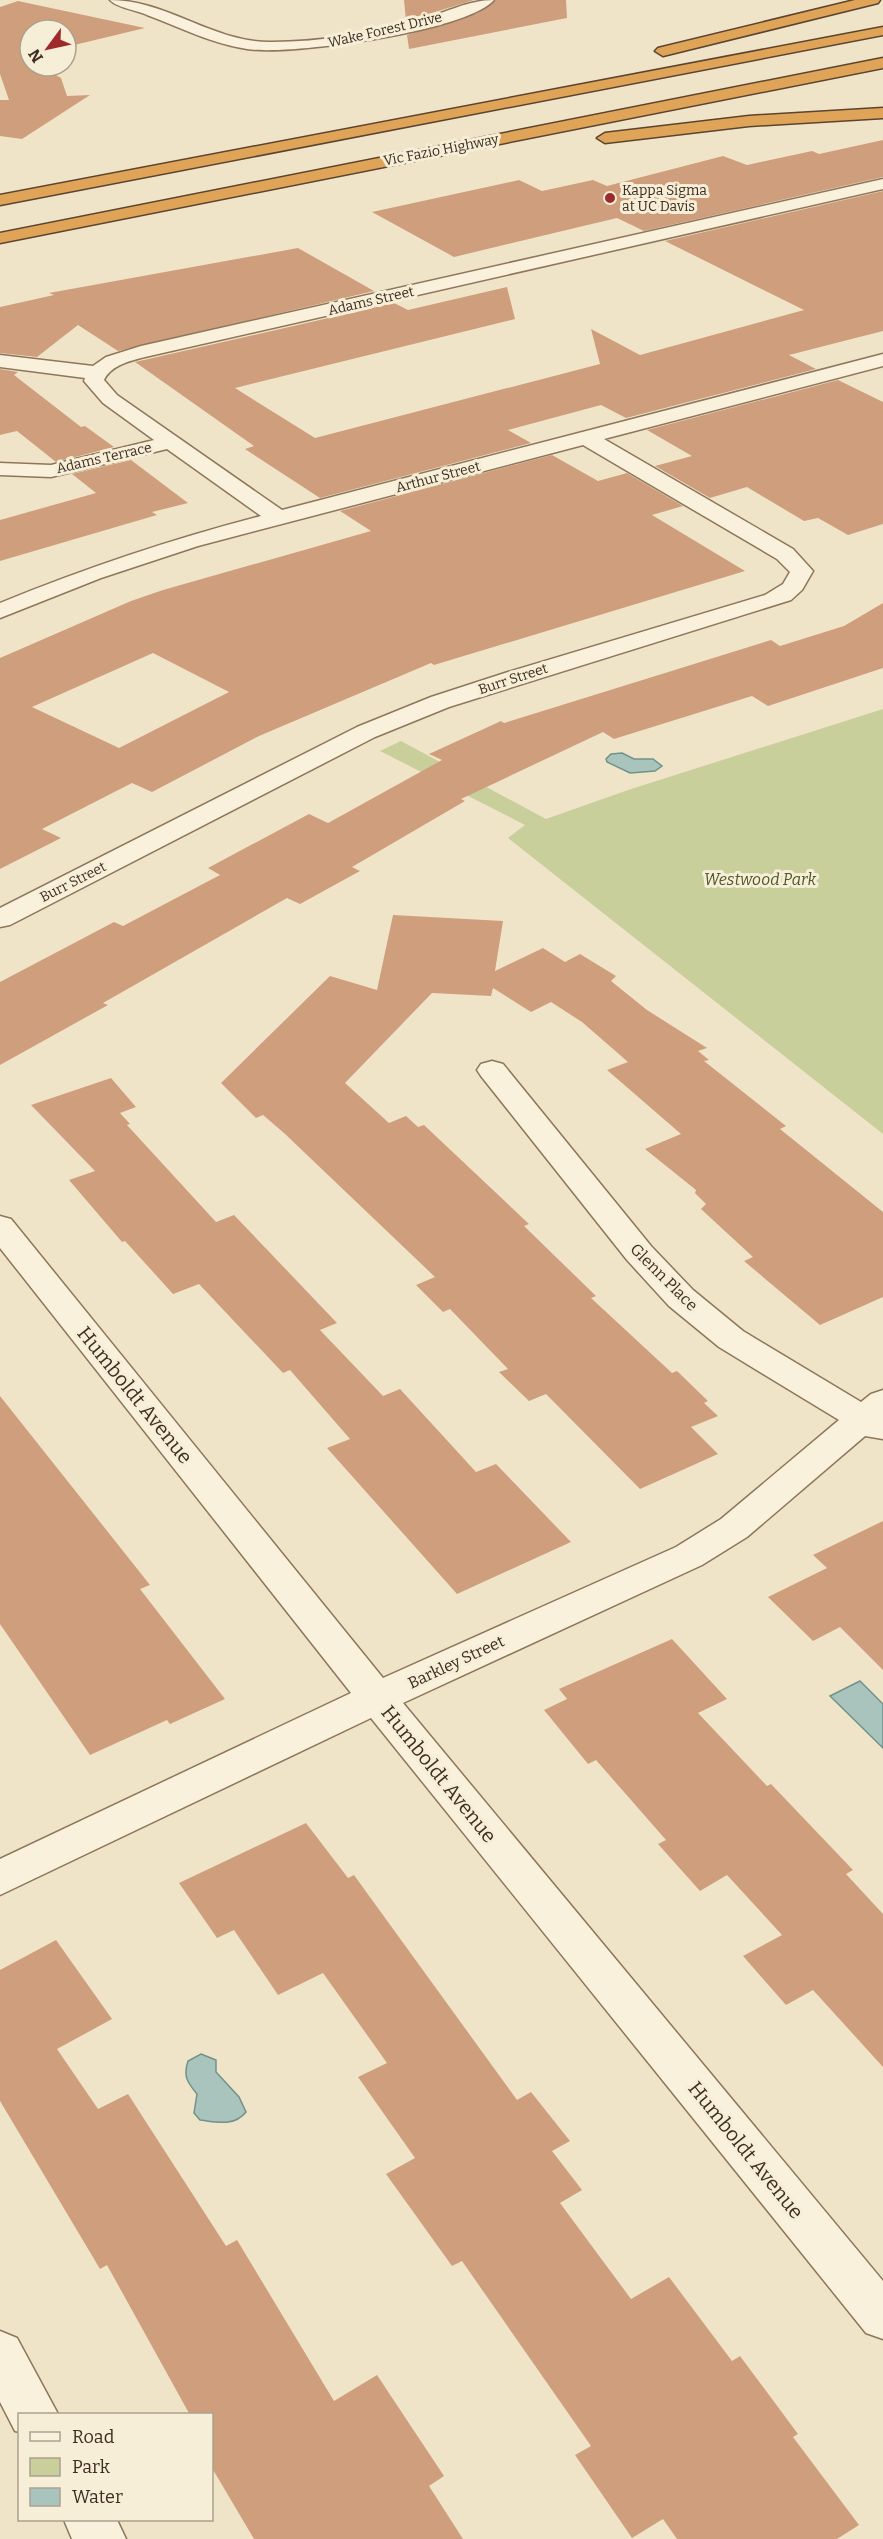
<svg xmlns="http://www.w3.org/2000/svg" width="883" height="2539" viewBox="0 0 883 2539" font-family="Bitter,serif">
<style>
.green{fill:#c9cf9b}
.water{fill:#a9c4bc;stroke:#6f938a;stroke-width:1.5}
.building{fill:#cf9f7d;fill-rule:evenodd}
.lines{fill:none;stroke-linecap:round;stroke-linejoin:round}
.minor-casing{stroke:#8d765c;stroke-width:3}
.motorway-casing{stroke:#5b4430;stroke-width:3}
.minor{fill:#faf1dc;fill-rule:evenodd}
.motorway{fill:#e0a458;fill-rule:evenodd}
.poi-dot{fill:#9e2a2b;stroke:#f7eed8;stroke-width:2}
.labels{text-anchor:middle;dominant-baseline:central;stroke-width:6;stroke-linejoin:round;paint-order:stroke}
.far-street-label{font-size:14px;fill:#3d2e20;stroke:#f7eed8}
.far-poi-label{font-size:14px;fill:#3d2e20;stroke:#f7eed8;text-anchor:start}
.park-label{font-size:16px;font-style:italic;fill:#4d5a26;stroke:#f7eed8}
.street-label{font-size:16px;fill:#3d2e20;stroke:#f7eed8}
.near-street-label{font-size:20px;fill:#3d2e20;stroke:#f7eed8}
</style>
<rect width="100%" height="100%" fill="#f0e4c8"/>
<!-- green -->
<path class="green" d="M 883,709 L 883,1134 L 508,838 L 525,825 L 380,751 L 401,741 L 546,819 L 628,790 Z"/>
<!-- water -->
<path class="water" d="M 622,753 L 634,759 L 653,759 L 662,766 L 655,771 L 630,773 L 607,762 L 606,759 L 611,754 Z
M 860,1681 L 883,1704 L 883,1748 L 830,1696 Z
M 201,2054 L 216,2060 L 216,2072 L 239,2097 L 246,2112 C 234,2127 217,2122 200,2120 L 194,2113 L 197,2094 C 187,2082 183,2076 188,2061 Z"/>
<!-- building -->
<path class="building" d="M 404,0 L 474,0 L 406,21 Z
M 496,0 L 566,0 L 567,18 L 409,49 L 407,35 L 478,13 Z
M 18,1 L 145,28 L 66,47 L 66,30 L 30,30 L 30,56 L 25,57 L 30,60 L 30,66 L 41,66 L 61,78 L 67,96 L 90,95 L 22,139 L 0,136 L 0,100 L 9,100 L 0,74 L 0,7 Z
M 883,140 L 883,177 L 644,231 L 617,218 L 454,257 L 372,212 L 519,180 L 542,191 L 593,180 L 607,186 L 723,156 L 747,165 L 812,151 L 819,154 Z
M 883,191 L 883,331 L 789,355 L 816,369 L 626,418 L 601,405 L 508,430 L 531,443 L 320,498 L 245,449 L 254,446 L 135,362 L 394,303 L 408,310 L 507,287 L 515,319 L 235,388 L 315,438 L 600,364 L 591,329 L 640,355 L 804,310 L 665,241 Z
M 298,248 L 374,291 L 118,351 L 78,325 L 37,357 L 0,353 L 0,307 L 54,295 L 49,293 Z
M 0,369 L 18,372 L 14,375 L 81,427 L 85,426 L 114,447 L 56,462 L 17,431 L 0,435 Z
M 838,380 L 883,402 L 883,524 L 848,535 L 818,518 L 804,521 L 747,487 L 710,498 L 655,466 L 692,456 L 647,430 Z
M 552,455 L 598,481 L 627,473 L 683,506 L 652,515 L 745,571 L 434,665 L 431,663 L 259,736 L 152,792 L 132,783 L 42,829 L 61,838 L 0,869 L 0,658 L 131,601 L 163,590 L 371,531 L 340,511 ZM 153,653 L 229,692 L 119,748 L 32,707 Z
M 131,460 L 188,503 L 152,512 L 157,515 L 0,561 L 0,520 L 96,493 L 72,474 Z
M 883,603 L 883,668 L 768,706 L 752,696 L 614,739 L 603,732 L 461,799 L 465,801 L 352,867 L 360,871 L 300,904 L 287,898 L 103,1003 L 108,1005 L 0,1065 L 0,982 L 114,922 L 123,926 L 220,875 L 208,868 L 309,814 L 328,823 L 442,760 L 429,754 L 501,721 L 504,723 L 771,640 L 780,646 L 844,626 Z
M 393,915 L 503,921 L 495,971 L 543,948 L 565,962 L 580,954 L 616,976 L 611,981 L 647,1010 L 707,1048 L 698,1051 L 709,1060 L 704,1061 L 786,1126 L 780,1129 L 883,1212 L 883,1297 L 820,1325 L 744,1261 L 753,1257 L 701,1209 L 706,1204 L 695,1193 L 696,1190 L 645,1149 L 681,1134 L 607,1070 L 628,1062 L 582,1022 L 551,1002 L 531,1012 L 493,988 L 491,996 L 432,993 L 345,1083 L 389,1123 L 406,1116 L 418,1127 L 424,1125 L 529,1224 L 524,1226 L 596,1296 L 591,1298 L 672,1373 L 677,1371 L 708,1401 L 704,1403 L 718,1416 L 691,1427 L 718,1454 L 640,1489 L 546,1394 L 529,1401 L 499,1372 L 508,1369 L 450,1309 L 443,1312 L 416,1285 L 435,1277 L 284,1133 L 263,1115 L 256,1118 L 221,1083 L 330,976 L 377,990 Z
M 111,1078 L 136,1107 L 120,1113 L 130,1124 L 127,1125 L 216,1222 L 234,1215 L 337,1323 L 320,1330 L 383,1396 L 400,1389 L 476,1472 L 496,1464 L 571,1542 L 457,1594 L 327,1448 L 350,1439 L 290,1370 L 283,1373 L 199,1284 L 173,1294 L 125,1241 L 122,1242 L 69,1180 L 95,1171 L 31,1105 Z
M 0,1396 L 150,1585 L 140,1589 L 225,1699 L 170,1724 L 167,1720 L 90,1755 L 0,1624 Z
M 883,1521 L 883,1670 L 840,1627 L 813,1641 L 768,1597 L 827,1568 L 813,1555 Z
M 672,1639 L 727,1699 L 698,1713 L 767,1786 L 771,1784 L 853,1870 L 846,1874 L 883,1914 L 883,2067 L 813,1990 L 786,2005 L 743,1956 L 782,1935 L 727,1875 L 700,1891 L 658,1844 L 666,1840 L 596,1760 L 588,1764 L 544,1710 L 567,1699 L 559,1689 Z
M 306,1823 L 348,1878 L 354,1875 L 517,2100 L 531,2092 L 570,2141 L 552,2151 L 582,2190 L 560,2203 L 631,2299 L 669,2277 L 732,2361 L 740,2356 L 798,2434 L 793,2437 L 859,2525 L 837,2539 L 677,2539 L 663,2519 L 632,2538 L 575,2455 L 591,2446 L 462,2261 L 452,2266 L 386,2174 L 415,2158 L 358,2077 L 387,2063 L 323,1973 L 278,1995 L 234,1930 L 217,1938 L 179,1883 Z
M 56,1940 L 112,2019 L 57,2049 L 98,2109 L 128,2094 L 226,2246 L 237,2240 L 334,2401 L 377,2375 L 444,2476 L 429,2486 L 463,2539 L 254,2539 L 212,2468 L 212,2415 L 190,2415 L 107,2265 L 100,2269 L 0,2101 L 0,1970 Z"/>
<g class="lines">
<defs>
<path id="minor" d="M 110,0 C 168,0 213,43 272,42 C 321,42 372,33 420,20 C 445,13 468,0 494,0 C 468,31 289,56 247,49 C 212,44 180,27 147,15 C 137,10 117,8 110,0 Z
M 883,179 L 883,189 L 145,357 C 130,361 111,365 104,380 L 117,395 L 282,510 L 883,354 L 883,366 L 604,439 L 793,549 L 813,571 L 802,590 L 791,600 L 449,707 L 375,737 L 10,925 L 0,927 L 0,908 L 357,727 L 431,697 L 508,672 L 765,595 L 783,584 L 790,572 L 777,559 L 583,445 L 198,546 L 101,578 L 0,618 L 0,603 C 86,568 172,539 261,516 L 167,449 L 51,477 L 0,475 L 0,463 L 51,465 L 154,440 L 103,403 L 84,381 L 85,378 L 0,367 L 0,355 L 93,366 L 106,357 L 141,346 Z
M 492,1061 L 503,1064 L 651,1246 L 693,1290 L 743,1331 L 861,1402 L 871,1394 L 883,1390 L 883,1439 L 865,1436 L 747,1537 L 702,1565 L 403,1703 L 883,2281 L 883,2339 L 866,2333 L 371,1718 L 0,1895 L 0,1859 L 351,1693 L 0,1248 L 0,1216 L 11,1219 L 383,1678 L 676,1547 L 721,1519 L 839,1420 L 719,1347 L 669,1306 L 627,1260 L 481,1076 L 477,1070 L 481,1064 Z
M 0,2331 L 17,2338 L 58,2414 L 20,2414 L 20,2432 L 15,2431 L 0,2402 Z
M 64,2520 L 117,2520 L 126,2539 L 72,2539 Z"/>
<path id="motorway" d="M 855,0 L 880,0 L 878,3 L 663,56 L 655,51 L 658,48 Z
M 883,27 L 883,35 L 0,205 L 0,195 Z
M 883,58 L 883,68 L 0,243 L 0,233 Z
M 883,108 L 883,118 L 749,126 L 605,143 L 597,138 L 605,133 L 749,116 Z"/>
</defs>
<!-- minor casing -->
<use href="#minor" class="minor-casing"/>
<!-- motorway casing -->
<use href="#motorway" class="motorway-casing"/>
<!-- minor -->
<use href="#minor" class="minor"/>
<!-- motorway -->
<use href="#motorway" class="motorway"/>
</g>
<!-- markers -->
<circle class="poi-dot" cx="610" cy="198" r="6"/>
<g class="labels">
<!-- far-street labels -->
<g class="far-street-label">
<text transform="translate(385 30) rotate(-13)">Wake Forest Drive</text>
<text transform="translate(441 150) rotate(-11)">Vic Fazio Highway</text>
<text transform="translate(371 301) rotate(-13)">Adams Street</text>
<text transform="translate(104 458) rotate(-13)">Adams Terrace</text>
<text transform="translate(438 477) rotate(-15)">Arthur Street</text>
<text transform="translate(513 679) rotate(-18)">Burr Street</text>
<text transform="translate(73 882) rotate(-27)">Burr Street</text>
</g>
<!-- far-poi labels -->
<g class="far-poi-label">
<text x="622" y="190">Kappa Sigma<tspan x="622" dy="16">at UC Davis</tspan></text>
</g>
<!-- park labels -->
<g class="park-label">
<text x="760" y="879">Westwood Park</text>
</g>
<!-- street labels -->
<g class="street-label">
<text transform="translate(664 1277) rotate(45)">Glenn Place</text>
<text transform="translate(456 1662) rotate(-25)">Barkley Street</text>
</g>
<!-- near-street labels -->
<g class="near-street-label">
<text transform="translate(135 1395) rotate(51)">Humboldt Avenue</text>
<text transform="translate(439 1774) rotate(51)">Humboldt Avenue</text>
<text transform="translate(746 2150) rotate(51)">Humboldt Avenue</text>
</g>
</g>
<!-- legend -->
<rect x="18" y="2413" width="195" height="108" fill="#f7eed8" stroke="#ada18e" stroke-width="1.5"/>
<rect x="30" y="2432" width="30" height="9" fill="#faf1dc" stroke="#ada18e" stroke-width="1.5"/>
<text x="72" y="2443" font-size="18" fill="#3d2e20">Road</text>
<rect x="30" y="2458" width="30" height="18" fill="#c9cf9b" stroke="#ada18e" stroke-width="1.5"/>
<text x="72" y="2473" font-size="18" fill="#3d2e20">Park</text>
<rect x="30" y="2488" width="30" height="18" fill="#a9c4bc" stroke="#ada18e" stroke-width="1.5"/>
<text x="72" y="2503" font-size="18" fill="#3d2e20">Water</text>
<!-- north arrow -->
<g transform="translate(48 48) rotate(237)"><circle r="28" fill="#f7eed8" stroke="#ada18e" stroke-width="1.5"/>
<path d="M0-4.5L10 22L0 15L-10 22Z" fill="#9e2a2b"/>
<text y="-9" font-size="16" font-weight="bold" text-anchor="middle" fill="#3d2e20">N</text>
</g>
</svg>
